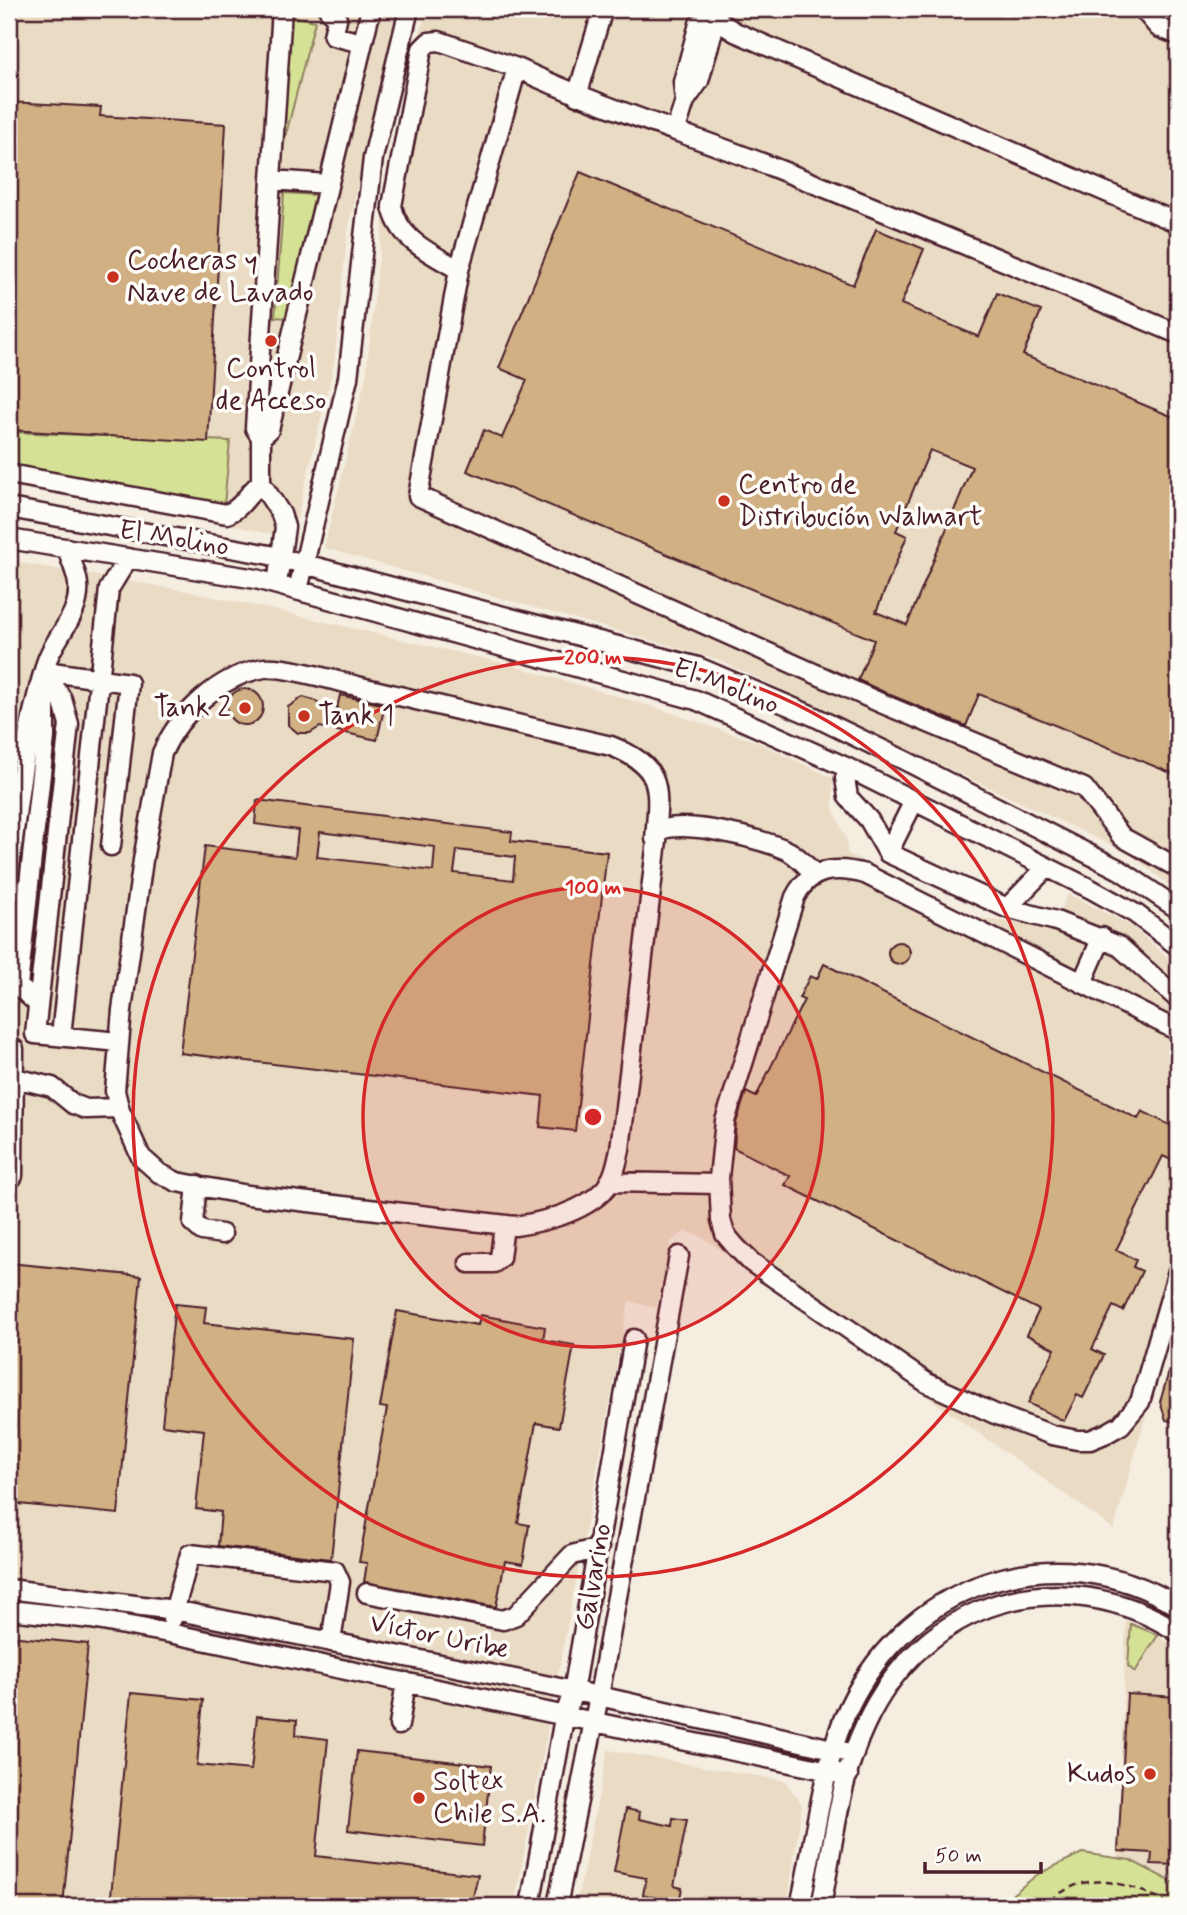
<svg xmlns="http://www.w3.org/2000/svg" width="1187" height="1915" viewBox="0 0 1187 1915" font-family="Mynerve,sans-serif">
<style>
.built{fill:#eadbc4}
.green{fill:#d5e295;stroke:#908060;stroke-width:2}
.building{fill:#d1b084;stroke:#4a1f2b;stroke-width:2;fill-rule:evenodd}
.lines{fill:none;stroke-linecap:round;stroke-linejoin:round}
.minor-casing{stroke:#4a1f2b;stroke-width:23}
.path{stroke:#4a1f2b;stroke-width:2.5;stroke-dasharray:7 5;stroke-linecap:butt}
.minor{stroke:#fdfcf7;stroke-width:18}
.ring{fill:none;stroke:#d62828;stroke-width:3.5}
.poi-dot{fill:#c8321e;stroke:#fdfcf7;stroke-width:2.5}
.labels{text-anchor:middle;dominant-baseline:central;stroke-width:7;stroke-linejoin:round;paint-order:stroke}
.poi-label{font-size:28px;fill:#4a1f2b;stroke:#fdfcf7;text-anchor:start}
.street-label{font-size:28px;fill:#4a1f2b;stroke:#fdfcf7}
.centre{fill:#d62828;stroke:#fdfcf7;stroke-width:3.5}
.ring-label{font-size:21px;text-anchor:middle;font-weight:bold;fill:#d62828;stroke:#fdfcf7;stroke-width:7;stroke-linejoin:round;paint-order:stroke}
</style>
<rect width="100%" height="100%" fill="#f4ede0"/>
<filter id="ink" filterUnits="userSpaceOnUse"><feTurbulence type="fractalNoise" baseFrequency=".0143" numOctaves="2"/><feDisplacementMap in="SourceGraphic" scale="14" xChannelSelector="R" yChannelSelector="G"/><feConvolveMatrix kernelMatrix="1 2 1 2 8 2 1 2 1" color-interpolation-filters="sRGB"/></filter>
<g filter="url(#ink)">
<!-- built -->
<path class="built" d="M 9,9 L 399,9 L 373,110 L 347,236 L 334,364 L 292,539 L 180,513 L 9,484 Z
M 426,9 L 1178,9 L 1178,892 L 1130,854 L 717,659 L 324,548 L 366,376 L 389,167 Z
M 9,561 L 186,591 L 274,610 L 507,664 L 650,706 L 757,742 L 833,778 L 833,808 L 847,841 L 847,853 L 968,917 L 1053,927 L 1068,894 L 1132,926 L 1178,967 L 1178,1299 L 1114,1529 L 702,1237 L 686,1231 L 671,1241 L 656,1308 L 629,1301 L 514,1906 L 9,1906 Z
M 1126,1620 L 1178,1647 L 1178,1885 L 1130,1860 L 1118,1859 Z
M 608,1750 L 785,1781 L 802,1805 L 787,1906 L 576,1906 Z"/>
<!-- green -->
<path class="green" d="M 287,15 L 315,21 L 282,150 Z
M 284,193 L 315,195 L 287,318 L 275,317 Z
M 9,432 L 230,441 L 224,505 L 9,468 Z
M 1131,1624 L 1158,1635 L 1135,1672 L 1128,1666 Z
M 1082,1853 L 1130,1860 L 1178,1885 L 1178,1906 L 998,1906 L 1038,1874 Z"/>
<!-- building -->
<path class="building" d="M 9,102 L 101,107 L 100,116 L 226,124 L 208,442 L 9,430 Z
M 580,172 L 853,285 L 876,229 L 924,249 L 901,304 L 979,337 L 997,293 L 1041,311 L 1023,355 L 1178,419 L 1178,776 L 979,694 L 966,726 L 888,694 L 858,680 L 874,640 L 467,471 L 484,430 L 502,438 L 527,380 L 499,368 ZM 930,450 L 972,467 L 907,625 L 876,612 L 907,536 L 896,531 Z
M227 707a18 18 0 1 1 36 0a18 18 0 1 1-36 0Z
M 340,695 L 385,705 L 377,740 L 320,727 L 310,733 L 298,733 L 288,725 L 288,707 L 303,697 L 316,701 L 334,722 Z
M 257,800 L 512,832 L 511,841 L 607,852 L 575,1131 L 540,1127 L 543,1096 L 180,1053 L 205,846 L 295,857 L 298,830 L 255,824 ZM 320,832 L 435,847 L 433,871 L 317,857 ZM 457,850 L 515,857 L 513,880 L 454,873 Z
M888 953a11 11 0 1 1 22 0a11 11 0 1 1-22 0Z
M 824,964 L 1138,1119 L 1142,1111 L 1178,1129 L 1178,1150 L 1173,1161 L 1163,1156 L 1116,1250 L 1136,1260 L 1133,1267 L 1142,1271 L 1123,1311 L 1113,1306 L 1092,1349 L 1104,1355 L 1083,1398 L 1077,1395 L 1064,1421 L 1028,1403 L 1055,1349 L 1027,1335 L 1039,1310 L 785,1185 L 790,1176 L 734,1148 L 736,1123 L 746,1092 L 756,1097 L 804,1000 L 799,998 L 810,976 L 817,979 Z
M 9,1263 L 141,1276 L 118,1514 L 9,1503 Z
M 175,1304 L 206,1307 L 204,1323 L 354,1339 L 331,1559 L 218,1546 L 221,1512 L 196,1509 L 204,1430 L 162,1425 Z
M 397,1311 L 478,1325 L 480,1315 L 545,1327 L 543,1340 L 574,1345 L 559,1427 L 536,1423 L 518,1523 L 529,1525 L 523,1564 L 505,1561 L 496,1607 L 364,1582 L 367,1563 L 359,1562 L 387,1408 L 380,1407 Z
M 1175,1351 L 1178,1352 L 1178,1423 L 1166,1420 L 1160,1402 Z
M 9,1636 L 88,1644 L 63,1906 L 9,1906 Z
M 131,1693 L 203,1700 L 197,1765 L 251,1770 L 257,1716 L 297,1720 L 296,1735 L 328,1739 L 316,1856 L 478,1875 L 471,1906 L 110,1906 Z
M 1127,1694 L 1178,1697 L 1178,1865 L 1151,1864 L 1152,1853 L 1118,1851 Z
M 357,1751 L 491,1766 L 482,1846 L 348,1830 Z
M 626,1809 L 640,1812 L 639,1819 L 672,1826 L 673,1818 L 687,1820 L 674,1886 L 682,1888 L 679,1903 L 643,1895 L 646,1878 L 614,1872 Z"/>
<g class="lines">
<defs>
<path id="minor" d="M 328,9 L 337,19 L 333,36 L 362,43
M 712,9 L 721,23 L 735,32 L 1178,223
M 1143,9 L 1158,27 L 1178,35
M 577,96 L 603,9
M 685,101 L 683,82 L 699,24 L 714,15
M 676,129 L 685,101 L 699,81 L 713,31 L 714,15
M 272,180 L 327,184
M 459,270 C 430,252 399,241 392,206 L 422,49 L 429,42 L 439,41 L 517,68
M 1178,334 C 1043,277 907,220 770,166 C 686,133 599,107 517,68 L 459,270 L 418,496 L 883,704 L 1084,788 L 1122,837 L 1178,868
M 261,437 L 269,430 L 371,9
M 9,474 L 227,514 C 243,508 248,492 261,483
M 9,508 L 270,555 L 698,667 L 813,716 L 906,761 L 1120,870 L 1178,909
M 9,539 L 256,579 L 696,700 L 848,768 L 1091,889 L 1136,914 L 1178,946
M 277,584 L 285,527 L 281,514 L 261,483 L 261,437 L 255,428 L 282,9
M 298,590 L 348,378 L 373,158 L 409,9
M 45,671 L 62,699 L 69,724 L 35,1034 L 119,1042
M 45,671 L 129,683 L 111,846
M 848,768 L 845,778 L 848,797 L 869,820 L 888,853 L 1007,908 L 1047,867
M 655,839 C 659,788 664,767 611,746 C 527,727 442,706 357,686 C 336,681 283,665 264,668 C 219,676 180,713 162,753 L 143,860 L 122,1010 L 115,1091 L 120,1111 L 141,1157 L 159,1173 L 177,1182 L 248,1195 L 515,1226 C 544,1222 583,1212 604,1190 C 614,1179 617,1163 620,1149 L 658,832 C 677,817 769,840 790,852 C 800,858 807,867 815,874
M 888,853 L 914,801
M 9,875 C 17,803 25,732 46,663 C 55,635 81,616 78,584 C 77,573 70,559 67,548
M 1007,908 L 1056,921 L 1119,946 L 1178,999
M 1082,983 L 1102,937
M 38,1004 L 18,986 L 45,737 L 45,671
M 1178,1031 L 865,874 C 836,866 809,868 795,897 L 725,1121 L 719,1178 L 721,1220 L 725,1234 L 736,1247 L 751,1262 L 927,1383 L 995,1414 L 1052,1435 L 1077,1440 L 1090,1440 L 1107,1433 L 1121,1425 L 1140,1402 L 1178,1271
M 61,1036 L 109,589 L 128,558
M 15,1078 L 52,1087 L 73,1104 L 86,1109 L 119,1108
M 9,1181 L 13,1176 L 14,1049
M 609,1182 L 719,1184
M 197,1185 L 193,1223 L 202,1231 L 222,1234
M 469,1263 L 494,1263 L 500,1258 L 504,1225
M 9,1589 L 174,1610 L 599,1696 L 854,1754
M 367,1593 L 503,1620 L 516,1615 L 572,1555 L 599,1548
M 9,1610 L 91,1619 L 169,1633 L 848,1775
M 172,1619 L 190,1554 L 335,1571 L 340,1582 L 331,1642
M 399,1725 L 406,1682
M 530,1906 L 564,1718 L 573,1692 L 634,1339
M 557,1906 L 599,1696 L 679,1256
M 800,1906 C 813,1849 822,1773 843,1720 C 899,1585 1052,1529 1178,1606
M 821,1906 C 833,1847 839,1780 865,1725 C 923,1599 1062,1558 1178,1632"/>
</defs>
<!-- minor casing -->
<use href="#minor" class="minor-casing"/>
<!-- path -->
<path class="path" d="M 1040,1906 C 1052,1899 1069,1886 1083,1883 C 1114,1877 1146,1891 1172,1906"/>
<!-- minor -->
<use href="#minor" class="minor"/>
</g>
</g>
<!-- distance rings -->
<circle cx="593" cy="1117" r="230" fill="#d62828" fill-opacity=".12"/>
<g class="ring">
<circle cx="593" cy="1117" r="230"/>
<circle cx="593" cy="1117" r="460"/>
</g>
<!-- markers -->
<g class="poi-dot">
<circle cx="113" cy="277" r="7"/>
<circle cx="271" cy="341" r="7"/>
<circle cx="724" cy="501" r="7"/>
<circle cx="245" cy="708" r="7"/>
<circle cx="304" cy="716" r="7"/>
<circle cx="1150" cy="1774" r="7"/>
<circle cx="419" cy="1798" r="7"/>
</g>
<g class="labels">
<!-- poi labels -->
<g class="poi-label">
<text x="127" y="261">Cocheras y<tspan x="127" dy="32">Nave de Lavado</tspan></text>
<text x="271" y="369" text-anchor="middle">Control<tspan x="271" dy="32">de Acceso</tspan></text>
<text x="738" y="485">Centro de<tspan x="738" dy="32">Distribución Walmart</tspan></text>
<text x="231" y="708" text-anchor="end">Tank 2</text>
<text x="318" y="716">Tank 1</text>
<text x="1136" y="1774" text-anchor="end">Kudos</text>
<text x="433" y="1782">Soltex<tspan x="433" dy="32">Chile S.A.</tspan></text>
</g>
<!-- street labels -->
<g class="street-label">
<text transform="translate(174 539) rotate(9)">El Molino</text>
<text transform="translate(726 687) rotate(21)">El Molino</text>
<text transform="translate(594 1577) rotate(-80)">Galvarino</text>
<text transform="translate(439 1637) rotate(12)">Víctor Uribe</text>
</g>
</g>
<circle cx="593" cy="1117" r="10" class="centre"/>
<g class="ring-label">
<text x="593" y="664">200 m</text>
<text x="593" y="894">100 m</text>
</g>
<!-- margin -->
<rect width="1187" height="1915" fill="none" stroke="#fdfcf7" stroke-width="35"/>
<rect x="18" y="18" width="1152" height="1880" fill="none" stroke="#4a1f2b" stroke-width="2.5" filter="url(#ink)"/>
<!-- scale -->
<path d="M925 1862v10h116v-10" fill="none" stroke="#4a1f2b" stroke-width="3.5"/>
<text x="935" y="1862" font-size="21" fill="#4a1f2b" stroke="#fdfcf7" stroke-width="5" paint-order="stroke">50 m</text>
</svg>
